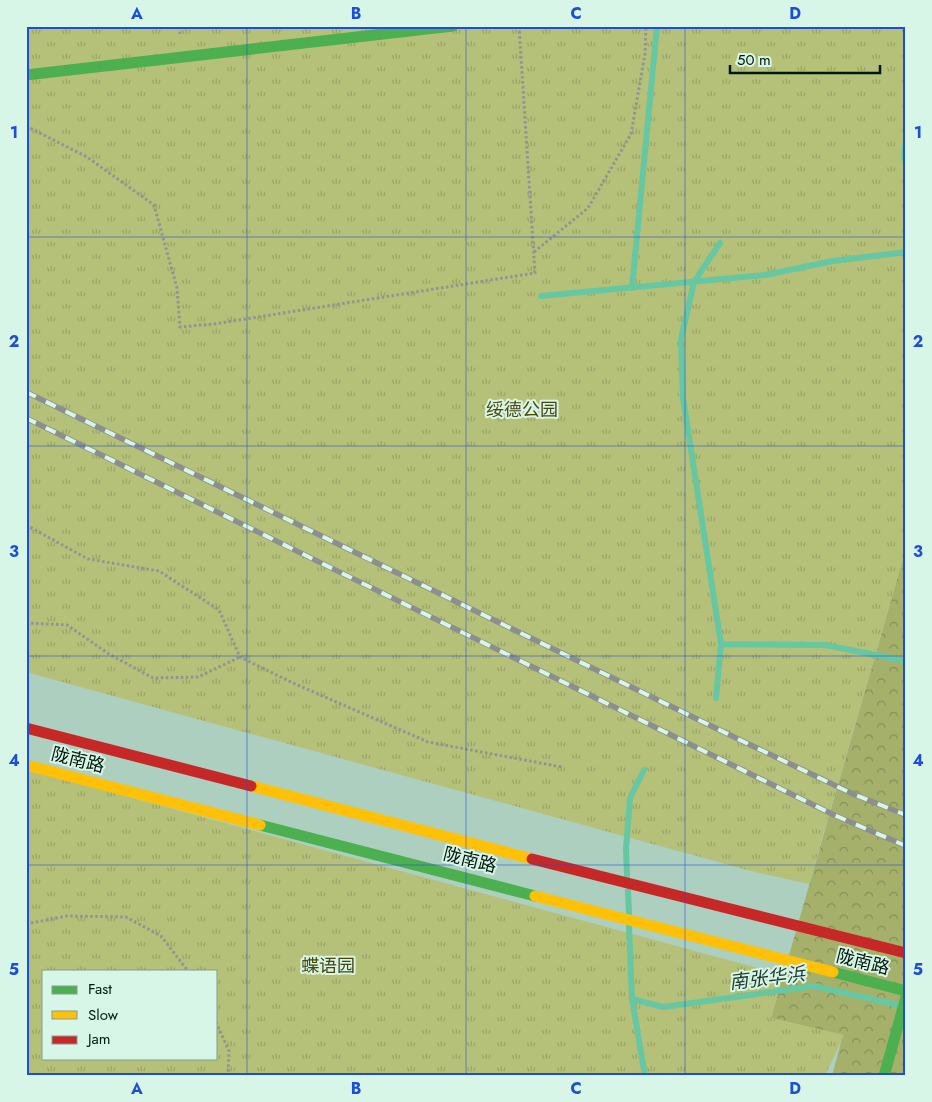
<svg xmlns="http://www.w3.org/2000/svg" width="932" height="1102" viewBox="0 0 932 1102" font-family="Jost,'Noto Sans SC',sans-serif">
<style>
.forest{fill:url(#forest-crowns)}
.park{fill:url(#park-tufts);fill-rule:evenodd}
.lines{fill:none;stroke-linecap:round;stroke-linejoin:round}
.stream{stroke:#67c7a2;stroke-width:6}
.path{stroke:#909493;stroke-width:3;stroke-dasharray:2.5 2.5;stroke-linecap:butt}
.fast{stroke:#4caf50;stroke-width:11}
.slow{stroke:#ffc107;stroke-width:11}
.jam{stroke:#c62828;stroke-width:11}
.rail-casing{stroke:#8c8e8f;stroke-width:5.5}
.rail{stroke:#d7f6e7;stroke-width:4;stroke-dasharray:11;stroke-linecap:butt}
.grid{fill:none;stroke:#1d4ed8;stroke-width:1;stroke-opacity:0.55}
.labels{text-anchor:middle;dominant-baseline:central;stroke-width:4;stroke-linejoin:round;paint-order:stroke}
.park-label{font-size:18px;fill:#4b460b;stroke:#d7f6e7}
.street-label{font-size:18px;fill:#01180e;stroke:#d7f6e7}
.water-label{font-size:19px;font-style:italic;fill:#1f392d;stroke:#d7f6e7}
.neatline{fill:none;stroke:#1d4ed8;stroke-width:2}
.grid-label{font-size:16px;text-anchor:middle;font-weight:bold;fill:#1d4ed8}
</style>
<defs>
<pattern id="forest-crowns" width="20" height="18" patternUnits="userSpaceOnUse" patternTransform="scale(1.25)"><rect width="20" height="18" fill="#a5b16b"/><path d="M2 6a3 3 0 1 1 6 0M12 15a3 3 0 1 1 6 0" fill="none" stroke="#848f56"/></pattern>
<pattern id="park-tufts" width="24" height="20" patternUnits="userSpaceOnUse" patternTransform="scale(1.25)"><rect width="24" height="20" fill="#b5c078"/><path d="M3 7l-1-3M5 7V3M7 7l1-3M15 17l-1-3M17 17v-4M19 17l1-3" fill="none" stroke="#9aa467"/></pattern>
</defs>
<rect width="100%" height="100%" fill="#accfbf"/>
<!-- forest -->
<path class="forest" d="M 906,548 L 906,1076 L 832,1076 L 843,1035 L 771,1018 Z"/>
<!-- park -->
<path class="park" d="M 26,26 L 906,26 L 906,548 L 809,884 L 751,871 L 26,672 Z
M 26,769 L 783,975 L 771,1018 L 844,1035 L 825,1076 L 26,1076 ZM 44,971 L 216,971 L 216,1058 L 44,1058 Z"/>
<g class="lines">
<!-- stream -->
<path class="stream" d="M 906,140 L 904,156 L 906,163
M 632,288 L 657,26
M 541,296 L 765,275 L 833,261 L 906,252
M 721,644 L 825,645 L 906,661
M 716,698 L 721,644 L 683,398 L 681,339 L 694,282 L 720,243
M 627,876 L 626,849 L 630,798 L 644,770
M 628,891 L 629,913
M 629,926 L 632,999 L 645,1076
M 632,999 L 663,1007 L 814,986 L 898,1005"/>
<!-- path -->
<path class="path" d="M 180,34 L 180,26
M 26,126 L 87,157 L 154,205 L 177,288 L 180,327 L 214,324 L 535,273 L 519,26
M 534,252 L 588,208 L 631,134 L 645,54 L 646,26
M 26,525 L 88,559 L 159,571 L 219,610 L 240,657 L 293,683 L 428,742 L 562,767
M 26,623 L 67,625 L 109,654 L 153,678 L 198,677 L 240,657
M 26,924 L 67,916 L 126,917 L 161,936 L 188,971
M 216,1022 L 229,1051 L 228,1076"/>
<!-- fast -->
<path class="fast" d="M 26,75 L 453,26
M 260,825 L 535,896
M 833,972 L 906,991
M 884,1076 L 906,997"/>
<!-- slow -->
<path class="slow" d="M 26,765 L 260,825
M 251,786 L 532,859
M 535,896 L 833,972"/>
<!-- jam -->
<path class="jam" d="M 26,728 L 251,786
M 532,859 L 906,953"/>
<defs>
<path id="rail" d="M 26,392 L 736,738 L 853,794 L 906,815
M 26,418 L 834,815 L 906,846"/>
</defs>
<!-- rail casing -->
<use href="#rail" class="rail-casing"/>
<!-- rail -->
<use href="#rail" class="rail"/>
</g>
<!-- grid -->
<path class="grid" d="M 247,26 L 247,1076M 466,26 L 466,1076M 685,26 L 685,1076M 26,237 L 906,237M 26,446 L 906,446M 26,656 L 906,656M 26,865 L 906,865"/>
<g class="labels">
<!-- park labels -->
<g class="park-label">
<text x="522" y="410">绥德公园</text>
<text x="328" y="966">蝶语园</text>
</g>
<!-- street labels -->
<g class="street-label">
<text transform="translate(78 760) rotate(14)">陇南路</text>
<text transform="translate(470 860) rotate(14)">陇南路</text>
<text transform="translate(863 962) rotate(14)">陇南路</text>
</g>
<!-- water labels -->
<g class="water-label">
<text transform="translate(767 978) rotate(-7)">南张华浜</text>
</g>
</g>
<!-- border -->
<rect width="932" height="1102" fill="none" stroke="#d7f6e7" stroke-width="55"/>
<!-- legend -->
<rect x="42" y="970" width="175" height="90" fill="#d7f6e7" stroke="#819d90"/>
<rect x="52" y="986" width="25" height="8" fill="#4caf50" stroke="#819d90"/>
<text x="88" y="994" font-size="15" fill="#01180e">Fast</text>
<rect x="52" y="1011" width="25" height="8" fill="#ffc107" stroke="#819d90"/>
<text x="88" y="1020" font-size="15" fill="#01180e">Slow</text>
<rect x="52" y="1036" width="25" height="8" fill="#c62828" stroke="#819d90"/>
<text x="88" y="1044" font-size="15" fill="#01180e">Jam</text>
<!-- scale -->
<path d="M730 65v8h150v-8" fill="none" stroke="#01180e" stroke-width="2.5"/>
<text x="737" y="65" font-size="15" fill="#01180e" stroke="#d7f6e7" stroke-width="4" paint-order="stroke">50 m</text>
<rect x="28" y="28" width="876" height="1046" class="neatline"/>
<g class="grid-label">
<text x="137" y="19">A</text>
<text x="356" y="19">B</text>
<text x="576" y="19">C</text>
<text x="795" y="19">D</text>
<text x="14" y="138">1</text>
<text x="918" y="138">1</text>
<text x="14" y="347">2</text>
<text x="918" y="347">2</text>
<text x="14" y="557">3</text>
<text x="918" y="557">3</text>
<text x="14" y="766">4</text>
<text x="918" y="766">4</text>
<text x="14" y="975">5</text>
<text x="918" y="975">5</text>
<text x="137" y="1094">A</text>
<text x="356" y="1094">B</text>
<text x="576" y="1094">C</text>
<text x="795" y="1094">D</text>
</g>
</svg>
